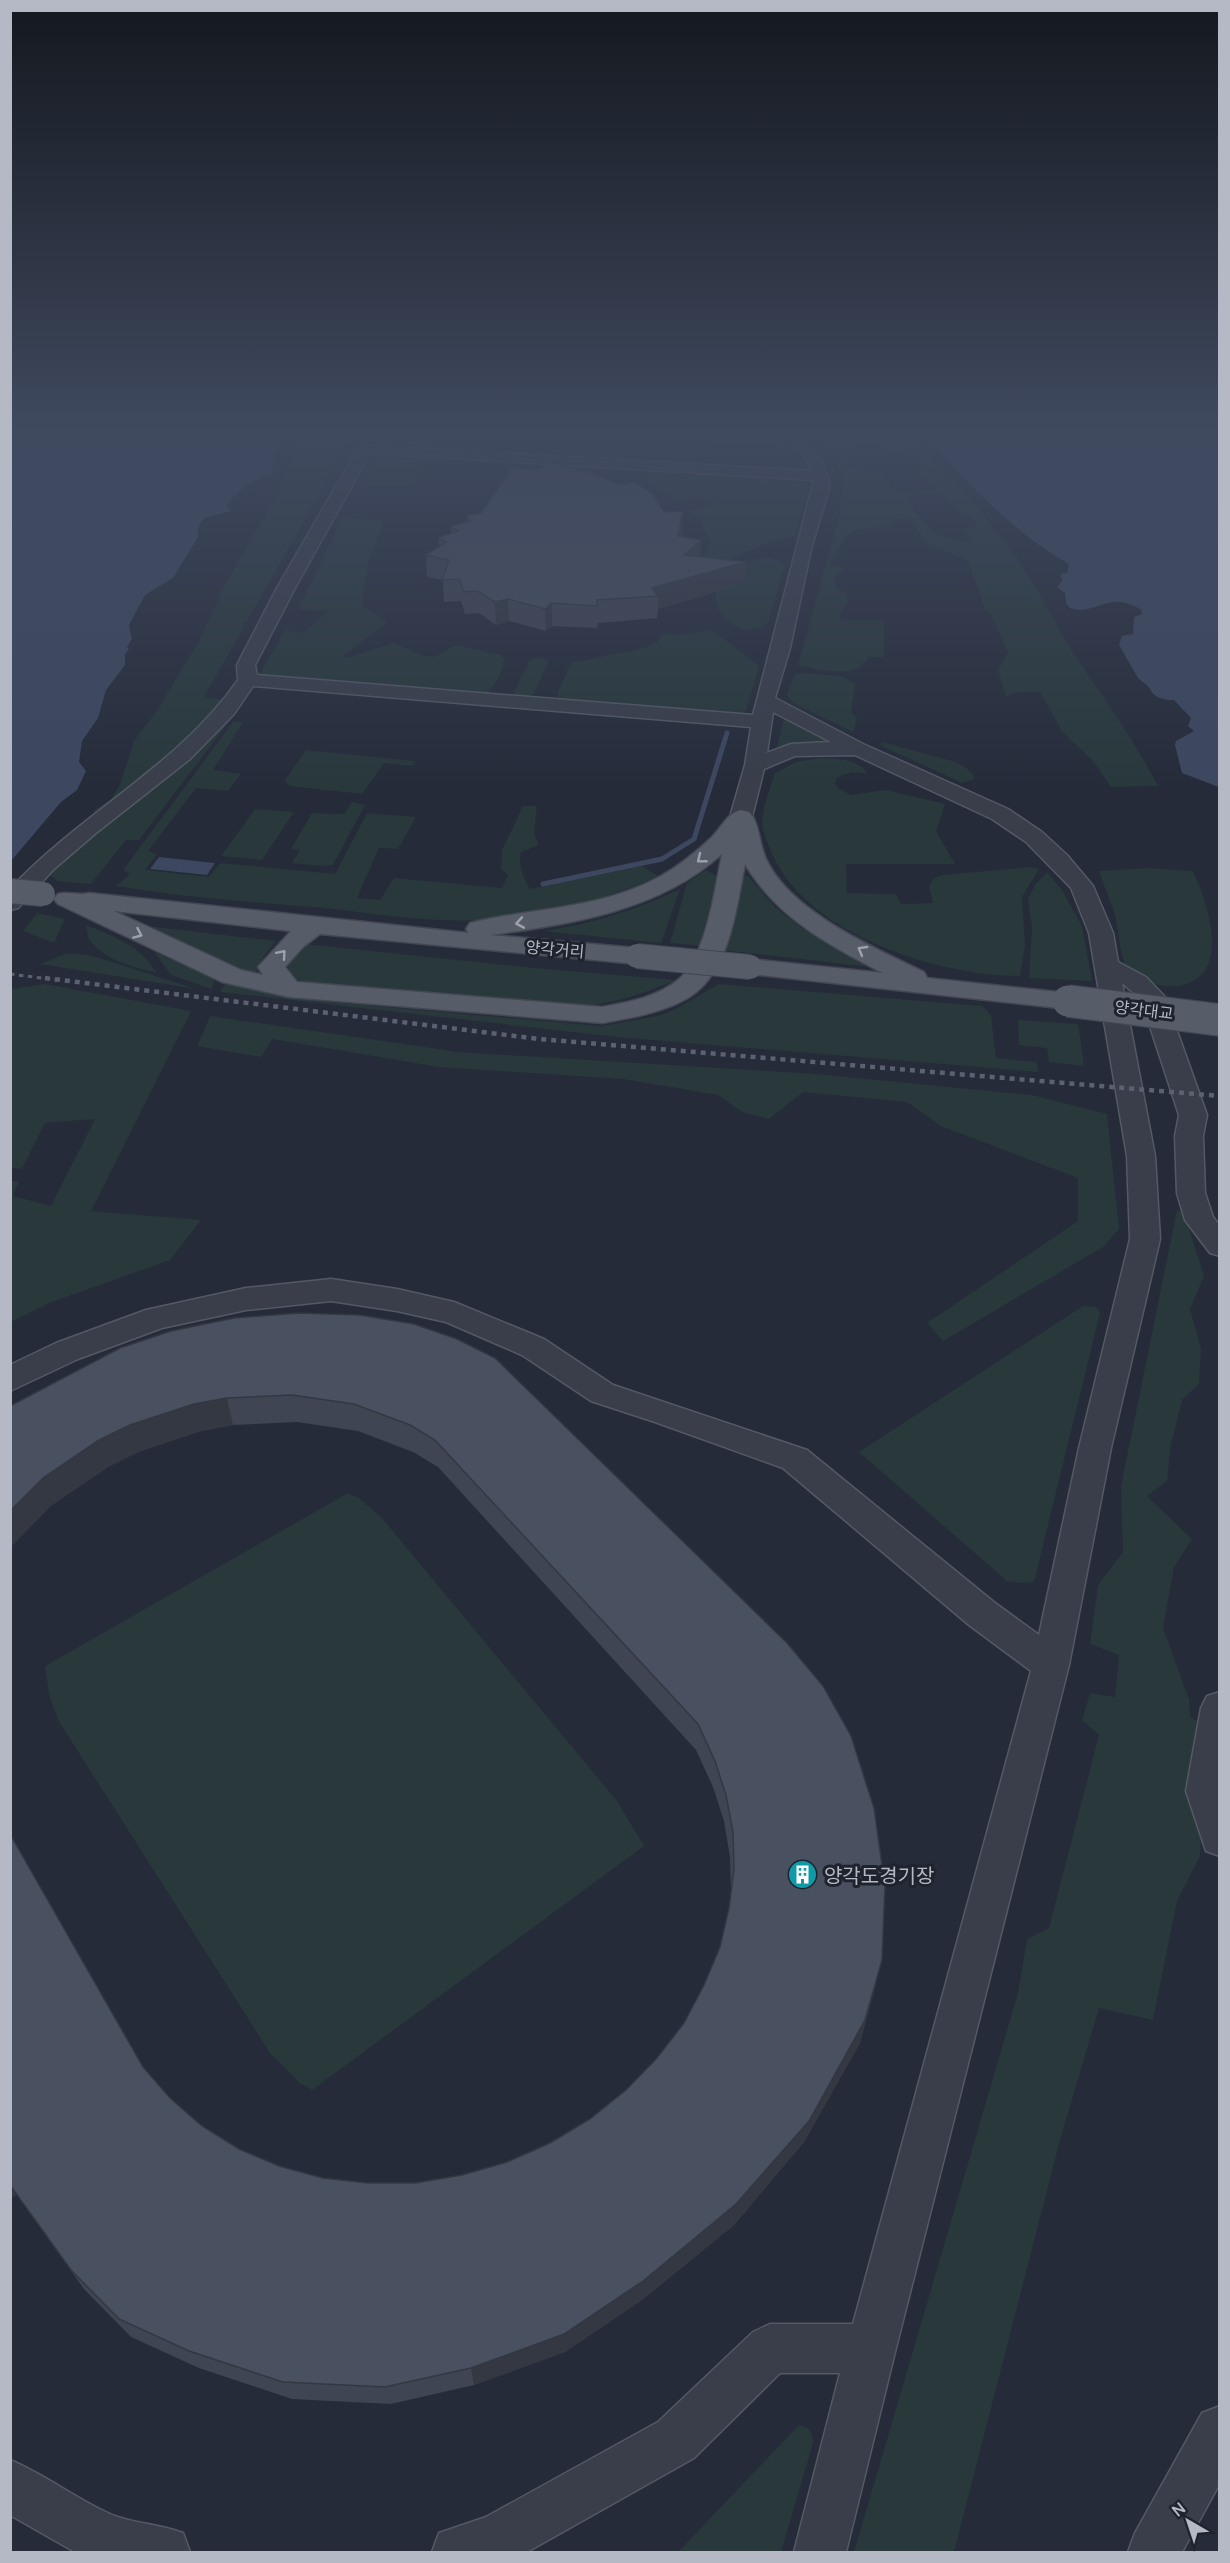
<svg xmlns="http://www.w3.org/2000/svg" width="1230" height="2563" viewBox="0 0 1230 2563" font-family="Manrope,'Noto Sans KR',sans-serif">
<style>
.green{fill:#28383b;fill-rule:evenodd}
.water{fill:#3d4760}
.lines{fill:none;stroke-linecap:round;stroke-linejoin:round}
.stream{stroke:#3d4760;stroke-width:5}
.street-casing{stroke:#545965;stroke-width:3}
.primary-casing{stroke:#424753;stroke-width:3}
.street{fill:#393e4a;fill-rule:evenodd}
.primary{fill:#575c69;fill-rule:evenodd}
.rail-far1{stroke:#5b6170;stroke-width:3;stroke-dasharray:4.5 4.5;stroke-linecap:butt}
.rail{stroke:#5b6170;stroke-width:4.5;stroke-dasharray:5 5;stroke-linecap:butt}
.primary-bridge-far1-casing{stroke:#424753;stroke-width:26;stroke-linecap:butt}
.primary-bridge-casing{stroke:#424753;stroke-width:34;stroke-linecap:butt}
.primary-bridge-far1{stroke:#575c69;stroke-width:24}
.primary-bridge{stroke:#575c69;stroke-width:31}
.wall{fill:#3f4553}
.shaded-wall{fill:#333843}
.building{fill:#495060;stroke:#333843;stroke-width:1.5}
.oneway{stroke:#9da2ae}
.labels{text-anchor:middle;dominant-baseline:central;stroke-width:6;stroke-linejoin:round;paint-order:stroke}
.street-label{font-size:16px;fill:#b4b9c5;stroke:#1e232e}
.near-poi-label{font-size:20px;fill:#b4b9c5;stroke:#1e232e;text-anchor:start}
</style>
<rect width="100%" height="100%" fill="#252b39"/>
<!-- green -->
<path class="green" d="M 305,431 L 319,431 L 314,438 L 349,441 L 204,697 L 229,700 L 152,774 L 96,815 L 93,811 L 111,799 L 120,785 L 134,741 L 158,709 L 200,639 L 224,587 L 283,484 L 291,458 Z
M 737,431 L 773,431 L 784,447 L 685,442 L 694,438 L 734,437 Z
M 815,431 L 904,431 C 948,473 992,521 1026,572 C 1044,600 1059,631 1077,659 C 1105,700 1135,741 1158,786 L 1111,787 L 1093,761 L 1062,731 L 1040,692 L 1016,692 L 1006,697 L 998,670 L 1008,653 L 991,614 L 985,609 L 968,560 L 925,543 L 911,516 L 898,519 L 886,526 L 856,530 L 846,537 L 830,564 L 844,569 L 833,579 L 838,589 L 847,593 L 848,601 L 839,617 L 843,620 L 884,620 L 884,657 L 869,657 C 865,660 864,665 860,667 C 845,676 814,669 798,665 L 840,514 L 844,478 ZM 868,443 C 881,451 893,453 908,452 L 918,460 L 921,468 L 916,475 L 938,489 L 896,492 L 881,472 L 855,471 L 845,467 L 850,453 L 858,444 ZM 920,494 L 943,494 L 959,514 L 970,515 L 978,527 L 962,528 L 970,538 L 968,543 L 937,535 L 910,507 L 914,506 L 909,500 L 910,496 Z
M 376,453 L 423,456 L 430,460 L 410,487 L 359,485 Z
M 651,472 L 794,481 L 803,482 L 809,487 L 795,536 L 767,543 L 708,570 L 698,566 L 711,542 L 700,520 L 689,510 L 716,504 L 703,497 L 679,502 L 640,476 L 642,473 Z
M 343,517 L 383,521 L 369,562 L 363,593 L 363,607 L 387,622 L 342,657 L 347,658 L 394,643 L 424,656 L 435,657 L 456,645 L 500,655 L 504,658 C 504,670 495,687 485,694 L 268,677 L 261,672 L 285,630 L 303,633 L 328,611 L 298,610 Z
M 764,557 L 772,558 L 785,565 L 768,622 C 741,651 668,588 764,557 Z
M 712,630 L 759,666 L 746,710 L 740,714 L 558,699 L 558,692 L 571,663 L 645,648 L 657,642 L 663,633 L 677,635 Z
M 539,657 L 549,661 L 534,693 L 527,698 L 516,696 L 514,692 L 530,660 Z
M 797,673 L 841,676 L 855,684 L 851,712 L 857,718 L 853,732 L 793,703 L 787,695 L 794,675 Z
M 231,719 L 139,840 L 126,840 L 91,884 L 57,881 L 53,877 L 45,875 Z
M 784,719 L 833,742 L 777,747 Z
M 233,722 L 243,722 L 213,770 L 241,774 L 228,791 L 196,788 L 148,851 L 157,854 L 145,870 L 209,877 L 220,863 L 335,874 L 367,813 L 416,817 L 398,849 L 379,848 L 357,898 L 380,900 L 394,878 L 502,888 L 508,875 L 501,869 L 502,850 L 523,806 L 537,806 L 534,833 L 539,845 L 521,852 C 518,867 523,876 530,889 L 642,866 L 658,876 C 603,901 538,918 478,920 C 423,923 368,912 314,907 C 248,902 182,897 116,886 L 130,874 L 123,870 Z
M 882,742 L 956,762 L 966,768 L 974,776 L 974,779 L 962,783 L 882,746 L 880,744 Z
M 306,750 L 415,761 L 412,766 L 384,763 L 362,794 L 289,786 L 285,780 Z
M 820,758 C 839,759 857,758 868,774 C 856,772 848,771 837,778 L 835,783 L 838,788 L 851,795 L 885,790 L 945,804 L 936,831 L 955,864 L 846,864 L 847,893 L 896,894 L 901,904 L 933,903 L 929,886 L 933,879 L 942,875 L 1031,867 L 1039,869 L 1022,897 L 1025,946 L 1020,976 C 939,976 809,935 773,856 C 769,846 762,832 762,821 C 763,805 770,788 775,773 L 796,762 Z
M 352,802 L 365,805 L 333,865 L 321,866 L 292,863 L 300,850 L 291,849 L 312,813 L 344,814 Z
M 255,809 L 294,812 L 262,860 L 221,856 Z
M 1148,868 L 1193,871 C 1212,912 1230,978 1178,986 C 1162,987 1143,984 1131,972 C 1118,958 1120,936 1116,919 C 1112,903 1104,887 1099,871 Z
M 706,870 L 717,876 L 700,946 L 670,943 L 687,883 Z
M 1047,872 L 1062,890 L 1082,926 L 1092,981 L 1029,978 L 1032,927 L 1028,899 L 1035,885 Z
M 743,876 L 748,876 L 775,907 L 803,929 L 870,967 L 722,950 Z
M 680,889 L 661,943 L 543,931 C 592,924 635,910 680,889 Z
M 37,913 L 65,919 L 54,943 L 23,931 Z
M 86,925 C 113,936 141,946 157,973 C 134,967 103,960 89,939 C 87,935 87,929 86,925 Z
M 138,925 L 276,941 L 261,960 L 263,967 L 258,971 L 248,972 Z
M 305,944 L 535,968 L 676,980 C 643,994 614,1004 578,1006 L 307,982 L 298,980 L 288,968 L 289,960 Z
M 154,952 L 215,979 L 212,989 L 171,975 Z
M 68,953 L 93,956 L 196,989 L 40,964 Z
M 227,981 L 283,995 L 319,1001 L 601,1026 L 658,1016 L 676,1009 L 719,984 L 982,1006 L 991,1015 L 996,1058 L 1037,1062 L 1038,1072 L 617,1037 L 220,992 Z
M 45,984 L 191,1011 L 91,1211 L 201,1220 L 170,1260 L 52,1302 L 11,1322 L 11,1181 L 19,1181 L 13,1196 L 51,1206 L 95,1119 L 45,1123 L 22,1169 L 11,1168 L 11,989 Z
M 210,1016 L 459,1052 L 817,1074 L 1032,1095 L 1107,1114 L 1119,1229 L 1103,1247 L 943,1341 L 927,1323 L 1078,1221 L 1078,1178 L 941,1126 L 907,1102 L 803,1092 L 769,1119 L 744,1113 L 718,1095 L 623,1079 L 439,1067 L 272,1039 L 261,1057 L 197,1046 Z
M 1018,1020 L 1078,1024 L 1084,1066 L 1049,1062 L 1047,1048 L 1019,1045 Z
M 1177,1210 L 1184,1213 L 1204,1276 L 1190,1309 L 1201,1349 L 1199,1384 L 1182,1400 L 1171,1444 L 1167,1481 L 1147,1496 L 1192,1539 L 1174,1567 L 1163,1628 L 1189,1699 L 1190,1717 L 1206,1726 L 1200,1856 L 1177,1901 L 1153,2020 L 1099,2008 L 1060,2140 L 954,2552 L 854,2552 L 1018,1993 L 1027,1939 L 1049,1928 L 1099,1735 L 1082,1720 L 1090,1693 L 1115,1697 L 1119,1655 L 1090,1644 L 1098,1585 L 1123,1552 L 1121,1486 Z
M 1083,1306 L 1097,1307 L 1100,1313 L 1034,1582 L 1023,1583 L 1007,1581 L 859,1452 Z
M 348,1493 L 359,1498 L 382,1518 L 617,1801 L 644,1846 L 312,2090 L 300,2083 L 270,2053 L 58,1720 L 49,1695 L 45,1666 Z
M 799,2425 L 809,2429 L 814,2440 L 781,2552 L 678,2552 Z"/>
<!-- water -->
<path class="water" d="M 11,431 L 292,431 L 274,453 L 272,473 C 254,480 237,489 227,506 L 231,511 L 206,517 L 198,526 L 198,537 L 173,578 L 145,595 L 129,625 L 132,639 L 127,647 L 129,649 L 125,654 L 125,665 L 106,690 L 98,718 L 82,741 L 79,762 L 86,771 L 77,790 L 61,802 L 11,861 Z
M 918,431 L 1219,431 L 1219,787 L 1182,773 L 1175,745 L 1176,741 L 1194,731 L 1188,726 L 1191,718 L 1174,700 C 1164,700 1153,698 1149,687 L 1138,678 L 1119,645 L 1122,636 L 1133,634 L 1134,617 L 1142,614 L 1141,609 C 1136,607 1128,603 1122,602 C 1103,600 1089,615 1070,608 L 1066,603 L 1065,593 L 1057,587 L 1062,581 L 1061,574 L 1067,573 L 1069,564 C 1010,531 965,478 918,431 Z
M 159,857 L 215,863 L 207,875 L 150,869 Z"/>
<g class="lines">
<!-- stream -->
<path class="stream" d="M 543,884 L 662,859 L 694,839 L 727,733"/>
<defs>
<path id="street" d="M 785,431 L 799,431 L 823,464 L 830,486 L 812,545 L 790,648 L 775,698 L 863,744 L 1008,809 L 1042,832 L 1067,855 L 1093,886 L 1113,933 L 1118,962 L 1146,977 L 1165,997 L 1207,1115 L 1203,1136 L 1205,1193 L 1213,1217 L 1220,1226 L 1220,1256 L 1210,1253 L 1185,1220 L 1177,1193 L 1175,1136 L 1179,1115 L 1141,999 L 1122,983 L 1155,1156 L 1160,1239 L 1111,1448 L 1069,1665 L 896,2348 L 846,2552 L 794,2552 L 840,2373 L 780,2373 L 694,2458 L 527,2552 L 432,2552 L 439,2533 L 486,2517 L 658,2422 L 753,2332 L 770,2324 L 853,2324 L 1031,1671 L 969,1625 L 783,1468 L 655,1422 L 591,1401 L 522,1355 L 446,1322 L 397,1311 L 331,1301 L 246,1310 L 162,1328 L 78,1359 L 10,1391 L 10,1365 L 56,1343 L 146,1310 L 246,1288 L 331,1279 L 397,1289 L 454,1302 L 544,1339 L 613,1385 L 807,1450 L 995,1603 L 1039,1635 L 1079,1448 L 1130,1239 L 1127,1156 L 1089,933 L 1071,888 L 1026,842 L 992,819 L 855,755 L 795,756 L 764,769 L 752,817 L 749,822 L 741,823 L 733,822 L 730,817 L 745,765 L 751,727 L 253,686 L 234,714 L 190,759 L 96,833 L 54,869 L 18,908 L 10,910 L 10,889 C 82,812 178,766 238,680 L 237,665 L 277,588 L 360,445 L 812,471 L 804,456 ZM 370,453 L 814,480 L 753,715 L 257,675 L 255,665 L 295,588 ZM 773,712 L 831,742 L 791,744 L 767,753 Z
M 1220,1692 L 1220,1856 L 1206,1851 L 1186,1791 L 1201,1708 L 1207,1696 Z
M 1220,2406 L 1220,2483 L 1182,2552 L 1128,2552 L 1135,2533 L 1202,2413 Z
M 10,2460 C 46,2475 76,2499 110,2514 C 130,2523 159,2524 183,2533 L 190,2552 L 75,2552 L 10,2515 Z"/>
<path id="primary" d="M 741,810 L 749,812 L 753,817 C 760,830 760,847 767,861 C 793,913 873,947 924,972 L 927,978 L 1068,993 L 1078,995 L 1082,1001 L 1078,1007 L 1068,1009 L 741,973 L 737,967 L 741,961 L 750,959 L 883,973 C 830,946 776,917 745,864 C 736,909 730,975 686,999 C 661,1013 630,1018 602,1023 L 289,997 L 222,982 L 58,904 L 54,899 L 58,894 C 70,891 78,896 89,893 L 469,933 L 466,929 L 470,923 C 535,907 599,910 661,876 C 680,865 696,852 712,837 C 722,827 727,813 741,810 ZM 722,854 C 715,888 706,957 679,979 C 658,997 629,1002 602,1007 L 297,982 L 285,967 L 303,947 L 320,934 L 637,964 L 646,962 L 650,956 L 646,950 L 637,948 L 490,935 C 571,924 659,911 722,854 ZM 114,911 L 291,931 L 258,967 L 263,975 L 241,970 Z"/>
</defs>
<!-- street casing -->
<use href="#street" class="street-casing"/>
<!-- primary casing -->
<use href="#primary" class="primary-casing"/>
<!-- street -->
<use href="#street" class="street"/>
<!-- primary -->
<use href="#primary" class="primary"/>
<!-- rail-far1 -->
<path class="rail-far1" d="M 10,974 L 57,980"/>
<!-- rail -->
<path class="rail" d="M 45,978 L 539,1039 L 1220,1096"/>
<defs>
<path id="primary-bridge-far1" d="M 10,891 L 43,894
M 637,956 L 750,967"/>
<path id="primary-bridge" d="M 1068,1001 L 1220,1020"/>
</defs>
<!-- primary-bridge-far1 casing -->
<use href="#primary-bridge-far1" class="primary-bridge-far1-casing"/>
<!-- primary-bridge casing -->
<use href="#primary-bridge" class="primary-bridge-casing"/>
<!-- primary-bridge-far1 -->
<use href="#primary-bridge-far1" class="primary-bridge-far1"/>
<!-- primary-bridge -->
<use href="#primary-bridge" class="primary-bridge"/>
</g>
<!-- wall -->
<path class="wall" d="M 664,512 L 683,532 L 682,537 L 701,540 L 700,557 L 745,583 L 658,609 L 657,618 L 598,623 L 597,628 L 552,626 L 546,631 L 509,621 L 496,625 L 479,613 L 465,614 L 461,601 L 444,602 L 443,580 L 427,577 L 426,555 L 439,546 L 438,538 L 451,534 L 451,526 L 467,522 L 467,515 Z
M 360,1315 L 885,1886 L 876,1984 L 860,2043 L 804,2142 L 734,2225 L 642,2300 L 565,2352 L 474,2385 L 391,2404 L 292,2399 L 199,2368 L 131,2337 L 84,2289 L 17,2195 L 143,2067 L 170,2098 L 202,2126 L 239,2149 L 279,2166 L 323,2178 L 368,2183 L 415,2183 L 462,2175 L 507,2162 L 550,2143 L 590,2119 L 626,2090 L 657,2058 L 684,2023 L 704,1985 L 720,1947 L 729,1908 L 731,1891 L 730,1857 L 724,1821 L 713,1787 L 696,1750 L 438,1467 L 413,1452 L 358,1431 L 297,1422 L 233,1425 L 201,1431 L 138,1452 L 108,1467 L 52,1505 L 10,1406 Z"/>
<!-- shaded-wall -->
<path class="shaded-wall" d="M 683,511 L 683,532 L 678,558 L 678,536 Z
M 701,540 L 700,562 L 684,555 Z
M 746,562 L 745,583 L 658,609 L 658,596 L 652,588 Z
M 508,599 L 509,621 L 496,625 L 495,602 Z
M 552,603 L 552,626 L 546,631 L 545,609 Z
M 227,1398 L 233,1425 L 201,1431 L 138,1452 L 108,1467 L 52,1505 L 10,1548 L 10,1511 L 43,1478 L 99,1440 L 130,1425 L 194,1404 Z
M 882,1960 L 860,2043 L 804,2142 L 734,2225 L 642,2300 L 565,2352 L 474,2385 L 471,2368 Z
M 10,2186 L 17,2195 L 10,2199 Z"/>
<!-- building -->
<path class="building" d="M 550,462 L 597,475 L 621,485 L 635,482 L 653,494 L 664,512 L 683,511 L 678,536 L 701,540 L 684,555 L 746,562 L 652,588 L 658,596 L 597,600 L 597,606 L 552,603 L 545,609 L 508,599 L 495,602 L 477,591 L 464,592 L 459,579 L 442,580 L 449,560 L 426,555 L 446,542 L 438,538 L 458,531 L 451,526 L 470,521 L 467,515 L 481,513 L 512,468 L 540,470 Z
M 299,1313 L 360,1315 L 414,1324 L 457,1339 L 495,1358 L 787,1643 L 823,1686 L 851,1736 L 874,1808 L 885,1886 L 882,1960 L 865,2020 L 809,2121 L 736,2204 L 643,2281 L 564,2334 L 471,2368 L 385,2387 L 283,2382 L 189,2351 L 119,2319 L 71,2270 L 10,2185 L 10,1834 L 143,2067 L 170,2098 L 202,2126 L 239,2149 L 279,2166 L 323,2178 L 368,2183 L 415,2183 L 462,2175 L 507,2162 L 550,2143 L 590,2119 L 626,2090 L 657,2058 L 684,2023 L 704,1985 L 720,1947 L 729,1908 L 734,1869 L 733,1832 L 726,1795 L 715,1761 L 698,1724 L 435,1440 L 410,1425 L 354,1404 L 292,1395 L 227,1398 L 194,1404 L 130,1425 L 99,1440 L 43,1478 L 10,1511 L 10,1406 L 120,1348 L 171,1331 L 234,1318 Z"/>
<!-- one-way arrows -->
<defs><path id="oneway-chevron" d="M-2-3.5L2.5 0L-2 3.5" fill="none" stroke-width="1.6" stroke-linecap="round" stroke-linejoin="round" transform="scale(1.5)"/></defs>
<g class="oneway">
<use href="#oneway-chevron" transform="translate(701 859) rotate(141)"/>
<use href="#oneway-chevron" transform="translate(520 923) rotate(170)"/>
<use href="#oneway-chevron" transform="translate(138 934) rotate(24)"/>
<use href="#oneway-chevron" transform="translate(862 950) rotate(-150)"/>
<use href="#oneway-chevron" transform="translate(282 954) rotate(-49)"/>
</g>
<!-- sky -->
<linearGradient id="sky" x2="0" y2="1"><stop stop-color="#14181f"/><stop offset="0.55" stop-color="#404a5f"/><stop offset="1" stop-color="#404a5f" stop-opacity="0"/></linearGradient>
<rect width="1230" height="789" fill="url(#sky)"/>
<!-- icons -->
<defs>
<symbol id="building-disc" viewBox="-11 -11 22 22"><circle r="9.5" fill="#0f9aa8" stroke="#1e232e"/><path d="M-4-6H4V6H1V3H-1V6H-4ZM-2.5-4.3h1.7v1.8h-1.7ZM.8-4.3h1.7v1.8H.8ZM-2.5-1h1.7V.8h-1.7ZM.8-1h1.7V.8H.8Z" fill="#fff"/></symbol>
</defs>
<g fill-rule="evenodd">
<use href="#building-disc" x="786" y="1858" width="33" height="33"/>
</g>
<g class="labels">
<!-- street labels -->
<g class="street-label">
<text transform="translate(555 949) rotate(5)">양각거리</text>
<text transform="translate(1144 1010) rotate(7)">양각대교</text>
</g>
<!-- near-poi labels -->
<g class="near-poi-label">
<text x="824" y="1875">양각도경기장</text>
</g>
</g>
<!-- border -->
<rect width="1230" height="2563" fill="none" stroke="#b4b9c5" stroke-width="24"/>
<!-- north arrow -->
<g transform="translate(1188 2521) rotate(321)" stroke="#1e232e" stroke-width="4.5" paint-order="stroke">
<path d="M0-4.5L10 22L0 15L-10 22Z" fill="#b4b9c5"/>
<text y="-9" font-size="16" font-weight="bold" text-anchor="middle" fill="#b4b9c5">N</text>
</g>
</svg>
